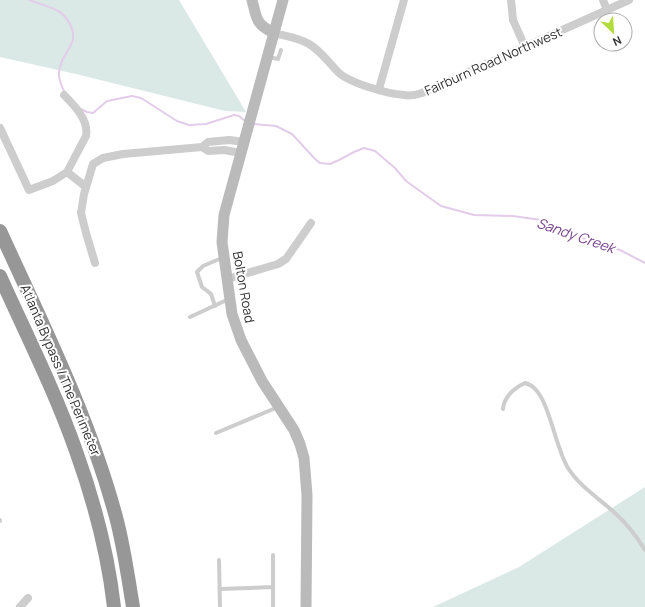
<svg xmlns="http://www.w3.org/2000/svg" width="645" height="607" viewBox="0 0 645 607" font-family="Manrope,sans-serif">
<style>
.green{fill:#dbe9e6}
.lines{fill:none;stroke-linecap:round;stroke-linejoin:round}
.stream{stroke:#e2ccea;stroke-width:2}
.lane{stroke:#cdcdcd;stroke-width:4}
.street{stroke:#cdcdcd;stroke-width:8}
.secondary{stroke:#bababa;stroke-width:11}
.highway{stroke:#979797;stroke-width:14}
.labels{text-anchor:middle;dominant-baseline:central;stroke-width:4;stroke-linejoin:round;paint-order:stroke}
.street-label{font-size:13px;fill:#303030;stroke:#fff}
.water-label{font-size:14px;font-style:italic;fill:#78428d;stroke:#fff}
</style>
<rect width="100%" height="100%" fill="#fff"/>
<!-- green -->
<path class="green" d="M 0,0 L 179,0 L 246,112 L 225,111 L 80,75 L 0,57 Z
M 645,487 L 645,607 L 433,607 L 519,567 Z"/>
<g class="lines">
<!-- stream -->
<path class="stream" d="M 29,0 C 39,4 50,6 58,11 C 64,14 67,19 70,24 C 80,43 64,50 60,67 C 57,76 61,85 65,93
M 81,109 L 87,112 L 93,113 L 107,101 L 132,96 L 141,98 L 177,121 L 189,125 L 206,124 L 234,115 L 239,116 L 245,121
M 253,124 L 276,126 L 292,134 L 315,159 L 320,163 L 330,164 L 339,160 L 354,152 L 364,148 L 375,151 L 395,168 L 406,181 L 441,206 L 474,215 L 513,216 L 541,220 L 557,230 L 620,250 L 645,263"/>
<!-- lane -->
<path class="lane" d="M 268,57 L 278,59 L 281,50
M 215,306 L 211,294 L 202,287 L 197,272 L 203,266 L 224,257
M 190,317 L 229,299
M 503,409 C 504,397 514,388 525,383 C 528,384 531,385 533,387 C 550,401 555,447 568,468 C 580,487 600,499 616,514 C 628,525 637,537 645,550
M 216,433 L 278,407
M 0,520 L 0,521
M 219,560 L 220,607
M 220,589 L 273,587
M 273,607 L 273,555"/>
<!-- street -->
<path class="street" d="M 511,0 L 513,20 L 525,47
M 603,0 L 607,10
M 274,33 C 285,36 299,38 309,44 C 321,51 328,62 338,72 C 349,83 388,94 404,95 C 410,96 416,95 422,93 L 629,0
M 379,89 L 404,0
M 0,128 L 29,190 L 53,181 L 67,172 L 86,136 C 89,120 74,105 64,95
M 202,147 L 208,151 L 224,150 L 241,153
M 67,172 L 86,187
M 95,263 L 86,233 L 81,213 L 84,194 L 93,164 L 103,158 L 123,154 L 202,147 L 208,142 L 229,140 L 245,142
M 227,279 L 278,264 L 286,259 L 311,223
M 20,607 L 28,598"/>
<!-- secondary -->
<path class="secondary" d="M 252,0 C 257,18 255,24 274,33
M 283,0 L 224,215 L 222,242 L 232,314 L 241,340 L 262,381 L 294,430 L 300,444 L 304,458 L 307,495 L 306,607"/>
<!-- highway -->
<path class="highway" d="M 0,231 C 43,325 89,417 116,517 C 124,547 128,577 133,607
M 0,276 C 26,334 55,391 76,451 C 94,501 108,554 114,607"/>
</g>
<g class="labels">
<!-- street labels -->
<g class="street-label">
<text transform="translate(493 61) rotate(-24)">Fairburn Road Northwest</text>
<text transform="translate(244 287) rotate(80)">Bolton Road</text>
<text transform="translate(61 370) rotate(67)">Atlanta Bypass / The Perimeter</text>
</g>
<!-- water labels -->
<g class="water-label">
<text transform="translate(576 235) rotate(19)">Sandy Creek</text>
</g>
</g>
<!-- north arrow -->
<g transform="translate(613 32) rotate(155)"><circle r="19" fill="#ffffff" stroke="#acacac"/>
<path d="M0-3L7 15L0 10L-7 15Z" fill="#b2db3d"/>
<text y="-6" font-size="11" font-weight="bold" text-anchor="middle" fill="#303030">N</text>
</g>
</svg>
